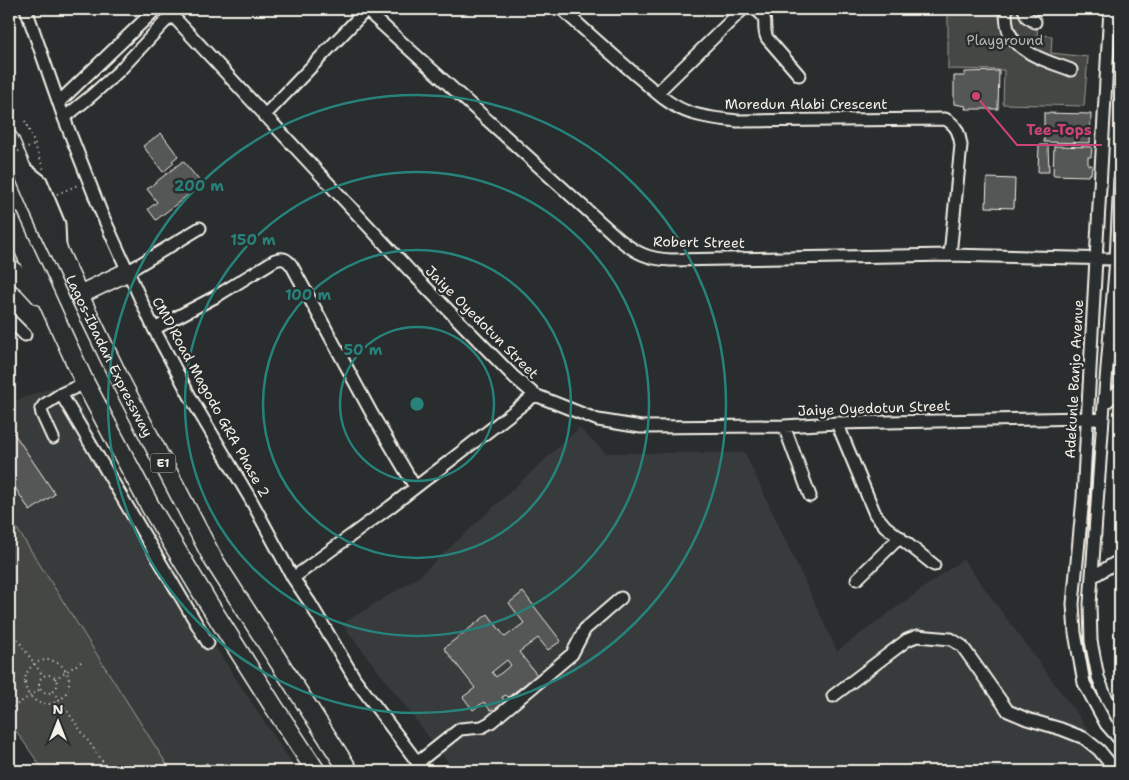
<svg xmlns="http://www.w3.org/2000/svg" width="1129" height="780" viewBox="0 0 1129 780" font-family="'Shantell Sans',sans-serif">
<style>
.built{fill:#373a3a}
.green{fill:#444645;stroke:#9c9c96}
.building{fill:#555756;stroke:#f4f1e8;fill-rule:evenodd}
.lines{fill:none;stroke-linecap:round;stroke-linejoin:round}
.minor-casing{stroke:#f4f1e8;stroke-width:15}
.highway-casing{stroke:#f4f1e8;stroke-width:21}
.path{stroke:#f4f1e8;stroke-width:2;stroke-dasharray:1 4;stroke-linecap:butt}
.minor{stroke:#2a2d2e;stroke-width:11}
.highway{stroke:#2a2d2e;stroke-width:18}
.path-bridge{stroke:#f4f1e8;stroke-width:2;stroke-dasharray:1 4;stroke-linecap:butt}
.ring{fill:none;stroke:#26827a;stroke-width:2.5}
.labels{text-anchor:middle;dominant-baseline:central;stroke-width:5;stroke-linejoin:round;paint-order:stroke}
.shield{fill:#2a2d2e;stroke:#b7b6b0;stroke-width:1}
.shield-label{font-size:12px;font-weight:bold;fill:#f4f1e8}
.park-label{font-size:14px;fill:#b6b5af;stroke:#2a2d2e}
.street-label{font-size:14px;fill:#f4f1e8;stroke:#2a2d2e}
.centre{fill:#26827a;stroke:#2a2d2e;stroke-width:2.5}
.ring-label{font-size:15px;text-anchor:middle;font-weight:bold;fill:#26827a;stroke:#2a2d2e;stroke-width:5;stroke-linejoin:round;paint-order:stroke}
.leader{fill:none;stroke:#cc4377;stroke-width:2}
.callout-dot{fill:#cc4377;stroke:#2a2d2e;stroke-width:2}
.callout-label{font-size:15px;text-anchor:middle;font-weight:bold;fill:#cc4377;stroke:#2a2d2e;stroke-width:5;stroke-linejoin:round;paint-order:stroke}
</style>
<rect width="100%" height="100%" fill="#2a2d2e"/>
<filter id="ink" filterUnits="userSpaceOnUse"><feTurbulence type="fractalNoise" baseFrequency=".02" numOctaves="2"/><feDisplacementMap in="SourceGraphic" scale="10" xChannelSelector="R" yChannelSelector="G"/><feConvolveMatrix kernelMatrix="1 2 1 2 8 2 1 2 1" color-interpolation-filters="sRGB"/></filter>
<g filter="url(#ink)">
<!-- built -->
<path class="built" d="M 69,381 L 142,536 L 297,771 L 170,771 L 15,525 L 9,528 L 9,403 Z
M 579,428 L 606,453 L 745,453 L 837,651 L 963,559 L 1119,771 L 455,771 L 342,624 L 417,578 Z"/>
<!-- green -->
<path class="green" d="M 948,9 L 1097,9 L 1097,13 L 1039,10 L 1037,35 L 1052,36 L 1051,53 L 1088,57 L 1084,106 L 1003,104 L 1004,70 L 948,69 Z
M 14,524 L 171,771 L 44,771 L 9,721 L 9,528 Z"/>
<!-- building -->
<path class="building" d="M 999,71 L 998,109 L 965,109 L 966,106 L 954,104 L 954,76 L 965,76 L 965,72 Z
M 1044,113 L 1091,114 L 1090,143 L 1044,142 Z
M 161,133 L 178,156 L 172,161 L 174,163 L 163,172 L 143,146 Z
M 1039,145 L 1048,145 L 1049,172 L 1038,172 Z
M 1054,146 L 1092,147 L 1091,157 L 1088,157 L 1088,165 L 1092,165 L 1091,174 L 1089,174 L 1088,176 L 1053,175 Z
M 183,161 L 202,184 L 156,220 L 148,209 L 157,202 L 147,189 Z
M 987,178 L 1015,179 L 1014,208 L 986,207 Z
M 9,426 L 55,494 L 30,511 L 9,478 Z
M 523,592 L 561,641 L 548,650 L 538,638 L 519,652 L 537,675 L 508,697 L 506,695 L 502,697 L 506,703 L 496,710 L 490,710 L 484,702 L 473,710 L 463,697 L 475,688 L 444,648 L 488,614 L 505,637 L 524,623 L 509,603 ZM 507,660 L 511,665 L 496,677 L 492,672 Z
M 207,763 L 212,771 L 194,771 Z"/>
<g class="lines">
<defs>
<path id="minor" d="M 26,9 L 64,118 L 101,212 L 154,329 L 192,400 L 251,500 L 293,578 L 310,603 L 355,679 L 424,771
M 562,9 C 586,32 612,54 637,76 C 653,89 670,107 691,113 C 706,118 721,119 737,121 L 945,119 C 957,125 959,133 961,145 L 950,255
M 755,9 C 758,11 762,14 764,18 C 766,23 763,30 767,38 L 799,75
M 1006,9 C 1006,16 1006,25 1009,32 C 1019,54 1050,62 1071,70
M 1024,9 L 1027,17 L 1035,22
M 1110,9 L 1096,259 L 1083,498 L 1073,604 L 1075,633 L 1084,683 L 1106,724 L 1120,740
M 366,10 L 619,239 C 636,253 648,259 671,260 L 950,255 L 1116,259
M 171,14 L 410,271 L 514,377 L 535,395 L 598,420 L 641,427 L 784,426 L 837,423 L 1087,418 L 1102,420
M 657,93 L 743,9
M 59,102 L 156,9
M 264,116 L 367,9
M 64,118 L 91,96 L 119,71 L 176,10
M 23,167 L 41,181 L 59,224 L 60,248
M 1120,179 L 1116,259 L 1104,404 L 1090,604 L 1091,641 L 1098,677 L 1105,695 L 1120,722
M 127,272 L 200,228
M 9,319 L 25,335
M 154,329 L 215,297 L 275,260 C 283,257 287,259 292,266 L 372,414 L 415,487
M 85,383 L 61,394 L 208,643
M 1104,404 L 1120,390
M 837,423 L 875,514 L 885,526 L 934,565
M 784,426 L 810,496
M 53,438 L 42,414 L 41,409 L 44,405 L 61,394
M 1092,577 L 1120,560
M 293,578 L 390,507 L 535,395
M 857,579 L 900,537
M 833,696 L 907,640 L 917,636 L 951,639 L 962,646 L 1008,711 L 1027,719 L 1061,729 L 1084,738 L 1099,750 L 1116,771
M 417,763 L 460,729 L 482,727 L 491,722 L 572,654 L 585,629 L 621,598"/>
<g id="highway">
<path id="s1" d="M 9,139 L 38,207 L 79,295 L 121,382 L 213,559 L 349,771"/>
<path d="M 9,217 L 85,383 L 150,506 L 207,601 L 274,707 L 316,771"/>
<path d="M 9,268 L 28,283 L 40,296"/>
<path d="M 79,295 L 127,272"/>
</g>
</defs>
<!-- minor casing -->
<use href="#minor" class="minor-casing"/>
<!-- highway casing -->
<use href="#highway" class="highway-casing"/>
<!-- path -->
<path class="path" d="M 25,121 L 35,145 L 44,170
M 57,194 L 78,185
M 9,627 L 43,676
M25 682a22 22 0 1 1 44 0a22 22 0 1 1-44 0Z
M39 684a9 9 0 1 1 18 0a9 9 0 1 1-18 0Z
M 55,679 L 84,660
M 53,691 L 105,765
M 9,710 L 40,689"/>
<!-- minor -->
<use href="#minor" class="minor"/>
<!-- highway -->
<use href="#highway" class="highway"/>
<!-- path-bridge -->
<path class="path-bridge" d="M 9,155 L 35,145"/>
</g>
</g>
<!-- distance rings -->
<g class="ring">
<circle cx="417" cy="404" r="77"/>
<circle cx="417" cy="404" r="154"/>
<circle cx="417" cy="404" r="232"/>
<circle cx="417" cy="404" r="309"/>
</g>
<g class="labels">
<!-- shield labels -->
<rect class="shield" x="150.5" y="453.5" width="25" height="19" rx="4"/>
<g class="shield-label">
<text x="163" y="463">E1</text>
</g>
<!-- park labels -->
<g class="park-label">
<text x="1005" y="40">Playground</text>
</g>
<!-- street labels -->
<g class="street-label">
<text x="806" y="104">Moredun Alabi Crescent</text>
<text transform="translate(699 242) rotate(1)">Robert Street</text>
<text transform="translate(482 322) rotate(45)">Jaiye Oyedotun Street</text>
<text stroke="none"><textPath href="#s1" startOffset="239">Lagos-Ibadan Expressway</textPath></text>
<text transform="translate(1074 379) rotate(-87)">Adekunle Banjo Avenue</text>
<text transform="translate(211 397) rotate(61)">CMD Road Magodo GRA Phase 2</text>
<text transform="translate(874 408) rotate(-2)">Jaiye Oyedotun Street</text>
</g>
</g>
<circle cx="417" cy="404" r="8" class="centre"/>
<g class="ring-label">
<text x="199" y="191">200 m</text>
<text x="253" y="245">150 m</text>
<text x="308" y="300">100 m</text>
<text x="363" y="355">50 m</text>
</g>
<!-- callouts -->
<path class="leader" d="M976 96L1017 145H1102"/>
<circle class="callout-dot" cx="976" cy="96" r="5"/>
<g class="callout-label">
<text x="1059" y="135">Tee-Tops</text>
</g>
<!-- margin -->
<rect width="1129" height="780" fill="none" stroke="#2a2d2e" stroke-width="30"/>
<rect x="15" y="15" width="1099" height="750" fill="none" stroke="#f4f1e8" stroke-width="2" filter="url(#ink)"/>
<!-- north arrow -->
<g transform="translate(58 722)" stroke="#2a2d2e" stroke-width="4" paint-order="stroke">
<path d="M0-4L9 19L0 12L-9 19Z" fill="#f4f1e8"/>
<text y="-8" font-size="14" font-weight="bold" text-anchor="middle" fill="#f4f1e8">N</text>
</g>
</svg>
